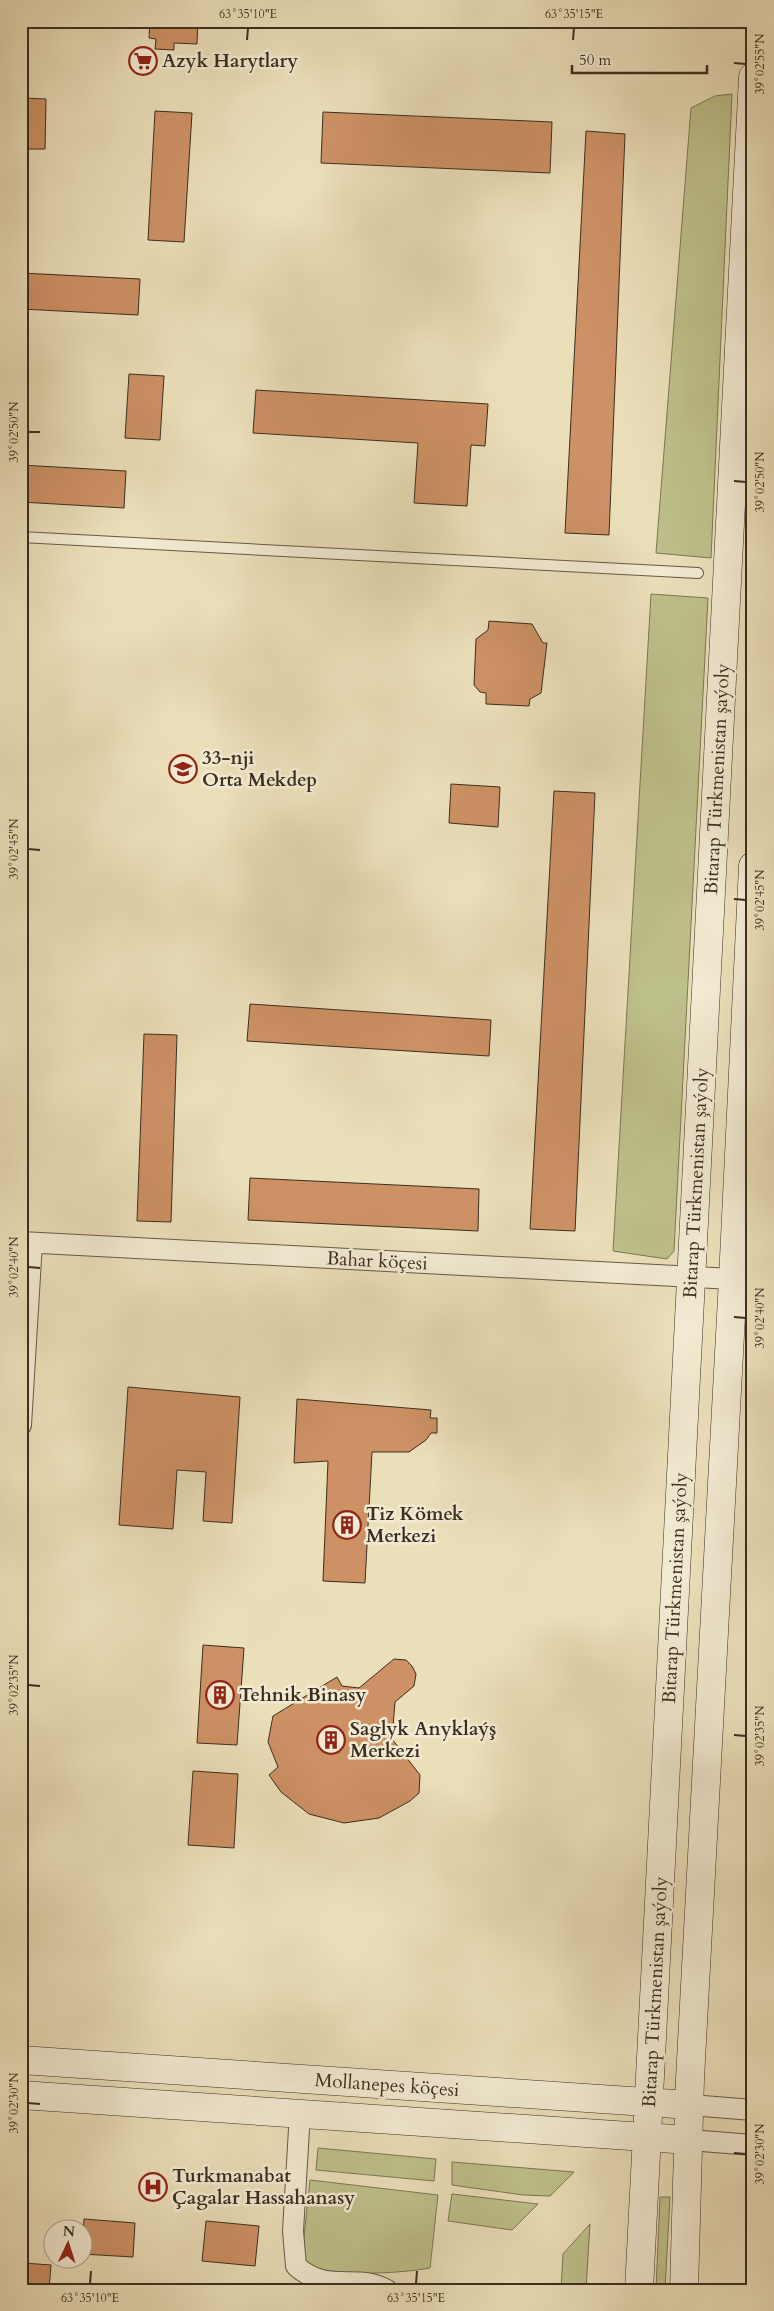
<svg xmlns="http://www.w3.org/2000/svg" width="774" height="2311" viewBox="0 0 774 2311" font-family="Cardo,serif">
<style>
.green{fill:#bec08b;stroke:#7c7756}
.building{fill:#cd9165;stroke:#3a2e21}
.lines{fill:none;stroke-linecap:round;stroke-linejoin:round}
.lane-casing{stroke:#665a47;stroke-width:12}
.street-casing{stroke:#665a47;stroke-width:22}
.secondary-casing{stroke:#3a2e21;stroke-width:29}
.lane{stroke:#f2ead2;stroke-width:10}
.street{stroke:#f2ead2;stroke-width:20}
.secondary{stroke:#f2ead2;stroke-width:28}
.ticks{fill:none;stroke:#3a2e21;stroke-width:2}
.labels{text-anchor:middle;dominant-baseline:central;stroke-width:5;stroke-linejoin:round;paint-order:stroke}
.poi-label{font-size:19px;font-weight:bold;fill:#3a2e21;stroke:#f2ead2;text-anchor:start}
.street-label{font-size:19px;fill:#3a2e21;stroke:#f2ead2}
.neatline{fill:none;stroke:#3a2e21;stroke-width:2}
.ticks-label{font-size:12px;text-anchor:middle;fill:#3a2e21}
</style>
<rect width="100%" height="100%" fill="#ebdfba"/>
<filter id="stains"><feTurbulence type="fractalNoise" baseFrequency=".004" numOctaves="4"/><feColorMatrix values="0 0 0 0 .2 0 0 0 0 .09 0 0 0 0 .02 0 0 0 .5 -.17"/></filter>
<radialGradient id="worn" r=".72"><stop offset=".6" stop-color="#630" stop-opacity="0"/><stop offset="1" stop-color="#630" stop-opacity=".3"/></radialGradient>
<!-- green -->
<path class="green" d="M 732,94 L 711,558 L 656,553 L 691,108 L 715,96 Z
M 651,594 L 708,598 L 674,1251 L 667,1259 L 613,1251 Z
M 318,2148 L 436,2159 L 434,2181 L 316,2170 Z
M 452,2162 L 574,2172 L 550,2196 L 523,2195 L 452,2185 Z
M 310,2180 L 438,2195 L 430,2268 C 396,2274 333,2277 301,2264 Z
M 452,2194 L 538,2204 L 512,2230 L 448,2221 Z
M 660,2197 L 670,2197 L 665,2290 L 656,2290 Z
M 590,2224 L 586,2290 L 561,2290 L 563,2254 Z"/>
<!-- building -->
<path class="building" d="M 150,21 L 198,21 L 197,44 L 174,43 L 174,50 L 155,49 L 156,39 L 149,38 Z
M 21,98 L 46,99 L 45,149 L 21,149 Z
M 155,111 L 192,113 L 184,242 L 148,240 Z
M 323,112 L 552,122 L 550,173 L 321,163 Z
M 586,131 L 625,134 L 609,535 L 565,533 Z
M 21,273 L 140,279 L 138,315 L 21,309 Z
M 129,374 L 164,376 L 160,440 L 125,438 Z
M 256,390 L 488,404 L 485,446 L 471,445 L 467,506 L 414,503 L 418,443 L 253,433 Z
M 21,465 L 126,471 L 124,508 L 21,502 Z
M 489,621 L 532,624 L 543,643 L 547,643 L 541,693 L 530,699 L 529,706 L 486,704 L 486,693 L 480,692 L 474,685 L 476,639 L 488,630 Z
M 451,784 L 500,787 L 498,827 L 449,823 Z
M 554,791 L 595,793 L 575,1231 L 530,1229 Z
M 250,1004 L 491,1020 L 489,1056 L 247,1041 Z
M 144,1034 L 177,1035 L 171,1222 L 137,1221 Z
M 250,1178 L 479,1189 L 478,1231 L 248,1220 Z
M 128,1387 L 240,1397 L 232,1523 L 203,1521 L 206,1472 L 177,1470 L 173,1529 L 119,1525 Z
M 297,1399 L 431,1410 L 430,1418 L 437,1418 L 437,1433 L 431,1433 L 426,1440 L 409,1452 L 372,1452 L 365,1583 L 323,1581 L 328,1461 L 294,1463 Z
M 203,1645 L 244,1648 L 237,1745 L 197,1743 Z
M 394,1659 L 406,1660 L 412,1666 L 416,1674 L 414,1686 L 395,1702 L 392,1739 L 420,1775 L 419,1793 L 410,1801 L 379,1818 L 344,1823 L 309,1814 L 281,1792 L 269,1775 L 278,1767 L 268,1742 L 273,1716 L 337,1677 L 342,1686 L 359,1688 Z
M 193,1771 L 238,1774 L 234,1848 L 188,1845 Z
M 84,2219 L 135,2223 L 133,2257 L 82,2254 Z
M 206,2221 L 259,2226 L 255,2266 L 202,2261 Z
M 23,2263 L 51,2265 L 49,2290 L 21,2287 Z"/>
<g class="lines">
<defs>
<path id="lane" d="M 21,537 L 698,573"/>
<path id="street" d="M 21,1242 L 733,1279
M 21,1425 L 32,1243
M 690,2105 L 753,2110
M 300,2112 L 293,2231 L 296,2266 C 329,2295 356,2272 387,2290
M 689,2140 L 753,2145"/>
<path id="secondary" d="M 21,2060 L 690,2105
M 21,2095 L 689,2140
M 639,2290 L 753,77
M 684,2290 L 690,2079 L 733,1279 L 753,866"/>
</defs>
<!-- lane casing -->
<use href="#lane" class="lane-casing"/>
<!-- street casing -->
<use href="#street" class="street-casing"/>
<!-- secondary casing -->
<use href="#secondary" class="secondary-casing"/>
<!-- lane -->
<use href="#lane" class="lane"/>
<!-- street -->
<use href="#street" class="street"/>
<!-- secondary -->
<use href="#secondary" class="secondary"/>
</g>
<!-- ticks -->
<path class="ticks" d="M 247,40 L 248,28M 573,40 L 574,28M 734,63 L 746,64M 28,432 L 40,432M 734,481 L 746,482M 28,849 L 40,850M 734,899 L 746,900M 28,1267 L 40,1268M 734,1317 L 746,1318M 28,1685 L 40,1686M 734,1735 L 746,1736M 28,2103 L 40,2104M 734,2153 L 746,2154M 90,2284 L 91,2271M 416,2284 L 417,2271"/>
<!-- icons -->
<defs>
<symbol id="supermarket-ring" viewBox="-11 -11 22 22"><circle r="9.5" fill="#f2ead2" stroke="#8f2418" stroke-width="1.5"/><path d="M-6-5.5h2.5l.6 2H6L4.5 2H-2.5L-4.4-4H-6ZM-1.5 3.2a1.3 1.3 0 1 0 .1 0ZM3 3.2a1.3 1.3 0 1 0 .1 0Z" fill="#8f2418"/></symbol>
<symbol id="school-ring" viewBox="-11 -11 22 22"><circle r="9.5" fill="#f2ead2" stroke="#8f2418" stroke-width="1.5"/><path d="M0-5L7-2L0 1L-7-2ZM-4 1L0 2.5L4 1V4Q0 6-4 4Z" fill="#8f2418"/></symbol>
<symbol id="building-ring" viewBox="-11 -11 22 22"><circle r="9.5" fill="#f2ead2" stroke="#8f2418" stroke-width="1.5"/><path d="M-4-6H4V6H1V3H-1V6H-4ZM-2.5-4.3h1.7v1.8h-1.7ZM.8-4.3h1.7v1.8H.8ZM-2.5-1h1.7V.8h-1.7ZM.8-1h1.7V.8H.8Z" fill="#8f2418"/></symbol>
<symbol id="hospital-ring" viewBox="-11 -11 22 22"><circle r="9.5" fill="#f2ead2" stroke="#8f2418" stroke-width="1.5"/><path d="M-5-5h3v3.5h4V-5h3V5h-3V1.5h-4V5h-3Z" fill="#8f2418"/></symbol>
</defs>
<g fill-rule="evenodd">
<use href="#supermarket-ring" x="127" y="45" width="32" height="32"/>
<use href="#school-ring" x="167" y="753" width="32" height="32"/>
<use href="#building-ring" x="331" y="1509" width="32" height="32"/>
<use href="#building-ring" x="204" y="1679" width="32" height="32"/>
<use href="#building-ring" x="315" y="1724" width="32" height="32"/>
<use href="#hospital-ring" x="137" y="2171" width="32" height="32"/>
</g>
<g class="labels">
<!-- poi labels -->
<g class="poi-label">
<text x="162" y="61">Azyk Harytlary</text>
<text x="202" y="758">33-nji<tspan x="202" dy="22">Orta Mekdep</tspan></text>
<text x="366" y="1514">Tiz Kömek<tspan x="366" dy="22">Merkezi</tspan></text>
<text x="239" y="1695">Tehnik Binasy</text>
<text x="350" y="1729">Saglyk Anyklaýş<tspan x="350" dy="22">Merkezi</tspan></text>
<text x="172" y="2176">Turkmanabat<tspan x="172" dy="22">Çagalar Hassahanasy</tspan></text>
</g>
<!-- street labels -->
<g class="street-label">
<text transform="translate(717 779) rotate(-87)">Bitarap Türkmenistan şaýoly</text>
<text transform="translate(696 1183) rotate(-87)">Bitarap Türkmenistan şaýoly</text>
<text transform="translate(377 1261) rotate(3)">Bahar köçesi</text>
<text transform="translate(675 1588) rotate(-87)">Bitarap Türkmenistan şaýoly</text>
<text transform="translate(655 1992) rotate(-87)">Bitarap Türkmenistan şaýoly</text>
<text transform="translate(387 2085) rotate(4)">Mollanepes köçesi</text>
</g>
</g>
<!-- margin -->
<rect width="774" height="2311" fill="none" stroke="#ebdfba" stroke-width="55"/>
<!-- north arrow -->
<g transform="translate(68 2244) rotate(4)"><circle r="24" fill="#f2ead2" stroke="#a89f8b"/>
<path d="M0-4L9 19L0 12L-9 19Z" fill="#8f2418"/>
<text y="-8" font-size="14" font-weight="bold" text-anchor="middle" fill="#3a2e21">N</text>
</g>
<!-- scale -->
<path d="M572 65v8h135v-8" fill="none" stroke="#3a2e21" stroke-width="2.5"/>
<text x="579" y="65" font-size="15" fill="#3a2e21" stroke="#f2ead2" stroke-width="4" paint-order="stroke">50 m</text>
<rect x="28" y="28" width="718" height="2256" class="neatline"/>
<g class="ticks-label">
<text x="248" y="18">63°35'10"E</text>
<text x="574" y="18">63°35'15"E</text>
<text transform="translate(760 64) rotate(-90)" y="4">39°02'55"N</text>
<text transform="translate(14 432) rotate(-90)" y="4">39°02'50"N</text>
<text transform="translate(760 482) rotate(-90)" y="4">39°02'50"N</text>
<text transform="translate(14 849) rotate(-90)" y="4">39°02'45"N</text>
<text transform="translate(760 900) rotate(-90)" y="4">39°02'45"N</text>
<text transform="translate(14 1267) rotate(-90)" y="4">39°02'40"N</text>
<text transform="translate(760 1318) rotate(-90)" y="4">39°02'40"N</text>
<text transform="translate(14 1685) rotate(-90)" y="4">39°02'35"N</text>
<text transform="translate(760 1736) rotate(-90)" y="4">39°02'35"N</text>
<text transform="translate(14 2103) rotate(-90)" y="4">39°02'30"N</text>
<text transform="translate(760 2154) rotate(-90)" y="4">39°02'30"N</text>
<text x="90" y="2302">63°35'10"E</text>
<text x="416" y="2302">63°35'15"E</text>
</g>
<rect width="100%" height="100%" filter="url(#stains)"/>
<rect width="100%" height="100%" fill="url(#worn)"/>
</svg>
